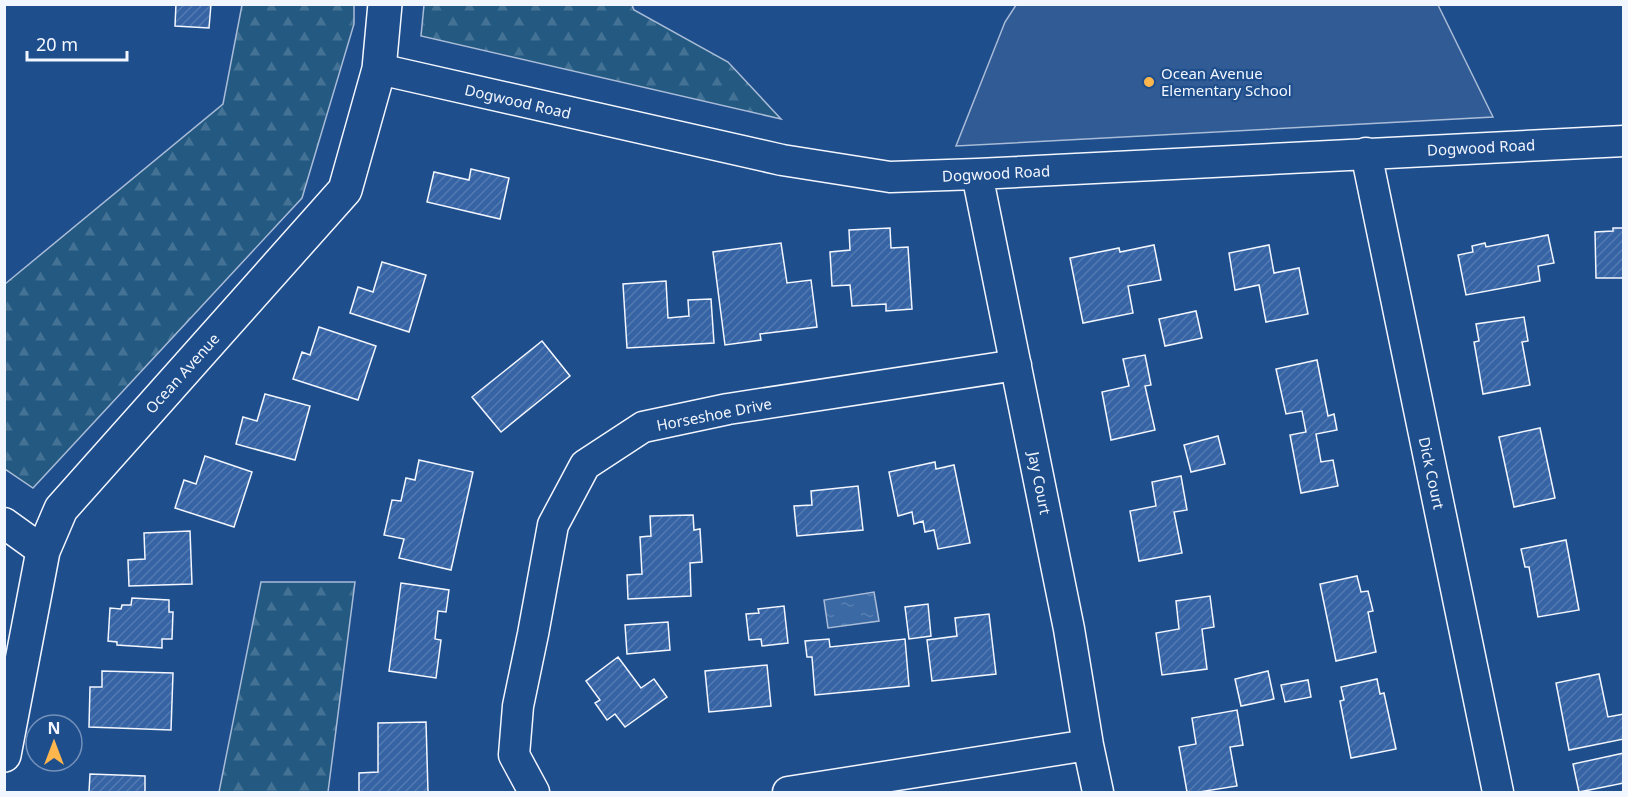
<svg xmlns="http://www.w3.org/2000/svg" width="1628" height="797" viewBox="0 0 1628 797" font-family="'Noto Sans',sans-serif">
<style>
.forest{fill:url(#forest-firs);stroke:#a8bbd7;stroke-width:1.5}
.parking{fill:#305b95;stroke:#a8bbd7;stroke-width:1.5}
.water{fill:url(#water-ripples);stroke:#a8bbd7;stroke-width:1.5}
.building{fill:url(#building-hatch);stroke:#f2f6ff;stroke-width:1.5}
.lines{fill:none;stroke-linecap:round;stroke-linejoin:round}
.street-casing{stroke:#f2f6ff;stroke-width:33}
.secondary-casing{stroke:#f2f6ff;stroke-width:36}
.street{stroke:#1f4e8c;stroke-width:30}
.secondary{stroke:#1f4e8c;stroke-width:33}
.poi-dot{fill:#ffb74d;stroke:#1f4e8c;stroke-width:2}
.labels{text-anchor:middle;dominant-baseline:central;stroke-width:4.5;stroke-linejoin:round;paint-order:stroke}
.poi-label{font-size:15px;fill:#f2f6ff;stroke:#1f4e8c;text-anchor:start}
.street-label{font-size:15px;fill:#f2f6ff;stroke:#1f4e8c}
</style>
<defs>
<pattern id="forest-firs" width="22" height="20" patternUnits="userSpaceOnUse" patternTransform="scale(1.5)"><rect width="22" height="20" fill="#245a82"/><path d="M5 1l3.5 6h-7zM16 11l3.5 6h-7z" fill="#447295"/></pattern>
<pattern id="water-ripples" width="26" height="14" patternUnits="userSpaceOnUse" patternTransform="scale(1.5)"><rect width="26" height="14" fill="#3b69a3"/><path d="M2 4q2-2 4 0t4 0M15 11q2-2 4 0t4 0" fill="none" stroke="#587fb1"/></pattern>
<pattern id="building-hatch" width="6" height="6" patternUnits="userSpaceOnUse" patternTransform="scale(1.5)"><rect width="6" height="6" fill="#3563a3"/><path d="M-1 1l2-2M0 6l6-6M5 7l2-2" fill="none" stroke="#537ab1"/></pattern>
</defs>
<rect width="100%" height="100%" fill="#1f4e8c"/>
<!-- forest -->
<path class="forest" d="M 242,5 L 354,5 L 354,24 L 302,198 L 33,488 L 5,469 L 5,284 L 223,104 Z
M 424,5 L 632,5 L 634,10 L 728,62 L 781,119 L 421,36 Z
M 261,582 L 355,582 L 328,792 L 219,792 Z"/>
<!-- parking -->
<path class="parking" d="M 1016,5 L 1438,5 L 1493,117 L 956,146 L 1005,22 Z"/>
<!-- water -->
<path class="water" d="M 874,592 L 879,621 L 828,628 L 824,600 Z"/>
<!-- building -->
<path class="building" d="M 176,4 L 211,4 L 209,28 L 175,26 Z
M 471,169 L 509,178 L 500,219 L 427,202 L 434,172 L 469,180 Z
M 890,228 L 891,248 L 908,247 L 912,309 L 886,311 L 886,304 L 852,306 L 850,285 L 832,286 L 830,252 L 850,250 L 849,230 Z
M 1613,228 L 1624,228 L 1624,278 L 1596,278 L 1595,232 L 1613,231 Z
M 1548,235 L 1554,263 L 1538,266 L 1540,281 L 1466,295 L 1458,255 L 1473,252 L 1472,246 L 1485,243 L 1486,247 Z
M 781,243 L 787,283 L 811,280 L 817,327 L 760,334 L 761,340 L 725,345 L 713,252 Z
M 1154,245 L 1161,280 L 1128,286 L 1133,313 L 1083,323 L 1070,258 L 1119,248 L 1120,252 Z
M 1269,245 L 1274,273 L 1299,268 L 1308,314 L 1266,322 L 1259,285 L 1235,290 L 1229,253 Z
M 382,262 L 426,275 L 409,332 L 350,313 L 358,287 L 373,292 Z
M 666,281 L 668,318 L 689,316 L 688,300 L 711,299 L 714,343 L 627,348 L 623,284 Z
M 1196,311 L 1202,338 L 1165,346 L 1159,319 Z
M 1524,317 L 1528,341 L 1522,342 L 1530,385 L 1483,394 L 1474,342 L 1479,341 L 1476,324 Z
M 319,327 L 376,346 L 358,400 L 293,379 L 302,352 L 310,355 Z
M 542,341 L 570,376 L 501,432 L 472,397 Z
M 1145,355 L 1151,385 L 1145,386 L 1155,430 L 1111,440 L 1102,392 L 1129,386 L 1123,359 Z
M 1317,360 L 1328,416 L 1334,414 L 1337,430 L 1316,434 L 1321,462 L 1333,460 L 1338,486 L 1301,493 L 1290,435 L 1306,432 L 1302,411 L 1286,414 L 1276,369 Z
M 265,394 L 310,406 L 295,460 L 236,444 L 243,417 L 257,421 Z
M 1540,428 L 1555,498 L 1514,507 L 1499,437 Z
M 1218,436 L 1225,464 L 1191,472 L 1184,445 Z
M 205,456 L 252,472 L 234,527 L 175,508 L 184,480 L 196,484 Z
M 419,460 L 473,472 L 451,570 L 399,558 L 404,539 L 384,535 L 392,500 L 401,501 L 406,478 L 415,480 Z
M 935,462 L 936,469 L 954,465 L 970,543 L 938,549 L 934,530 L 925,532 L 923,521 L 914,524 L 912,512 L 898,516 L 889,472 Z
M 1181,476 L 1187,510 L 1174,512 L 1182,553 L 1139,561 L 1130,511 L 1156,506 L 1152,482 Z
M 858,486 L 863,530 L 797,536 L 794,506 L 812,505 L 811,491 Z
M 693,515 L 694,530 L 700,529 L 702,562 L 690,563 L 691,596 L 628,599 L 627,575 L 642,574 L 640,537 L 651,536 L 650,516 Z
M 190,531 L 192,584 L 129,586 L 128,560 L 145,559 L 144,533 Z
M 1566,540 L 1579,610 L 1538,617 L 1529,567 L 1525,567 L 1521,549 Z
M 1357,576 L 1361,592 L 1368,591 L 1373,611 L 1368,612 L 1376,652 L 1336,661 L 1320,584 Z
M 401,583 L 449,590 L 446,612 L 438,611 L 435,639 L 441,640 L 436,678 L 389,671 Z
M 1210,596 L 1214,627 L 1202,629 L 1207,669 L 1162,675 L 1156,633 L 1179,629 L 1176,601 Z
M 132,598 L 169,600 L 169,612 L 173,612 L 172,639 L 162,639 L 162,648 L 117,645 L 117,642 L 108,641 L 110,608 L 121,609 L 122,605 L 131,605 Z
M 928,604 L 931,636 L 909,639 L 905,607 Z
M 784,606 L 788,643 L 762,646 L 761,639 L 749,640 L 746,614 L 759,613 L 758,609 Z
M 989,614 L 996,674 L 932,681 L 927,640 L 957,636 L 955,618 Z
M 668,622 L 670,650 L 627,654 L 625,625 Z
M 829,639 L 830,647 L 905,639 L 909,686 L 815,695 L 812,657 L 807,657 L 805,641 Z
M 618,657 L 641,688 L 654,679 L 667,697 L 625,727 L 615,714 L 607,720 L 595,703 L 600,700 L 586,681 Z
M 767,665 L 771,706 L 709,712 L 705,671 Z
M 102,671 L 173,673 L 171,730 L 89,727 L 90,687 L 102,687 Z
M 1268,671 L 1274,699 L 1241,706 L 1235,679 Z
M 1599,674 L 1608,717 L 1624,714 L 1624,739 L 1569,750 L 1556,683 Z
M 1377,679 L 1380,694 L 1384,693 L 1396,749 L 1351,758 L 1340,701 L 1344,700 L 1341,687 Z
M 1308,680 L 1311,697 L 1285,702 L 1281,685 Z
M 1237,710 L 1243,745 L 1230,747 L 1237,786 L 1199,792 L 1187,792 L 1179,747 L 1196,744 L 1192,718 Z
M 426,722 L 428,792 L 359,792 L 359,773 L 378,772 L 378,723 Z
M 1624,753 L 1624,783 L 1579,792 L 1573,764 Z
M 90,774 L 145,776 L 145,792 L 89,792 Z"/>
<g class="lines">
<defs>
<path id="street" d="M 379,69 L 782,160 L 890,177 L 977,174 L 1624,141
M 1366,153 L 1498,792
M 977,174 L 1069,629 L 1088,745 L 1098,792
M 4,523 L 43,551
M 534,792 L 514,755 L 518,706 L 533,634 L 553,525 L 585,465 L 643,427 L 728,409 L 1016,365
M 788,792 L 1088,745"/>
<path id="secondary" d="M 4,755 L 43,551 L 61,509 L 345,190 L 379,69 L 385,4"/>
</defs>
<!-- street casing -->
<use href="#street" class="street-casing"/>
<!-- secondary casing -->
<use href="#secondary" class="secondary-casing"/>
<!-- street -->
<use href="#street" class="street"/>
<!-- secondary -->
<use href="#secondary" class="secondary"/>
</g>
<!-- markers -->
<circle class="poi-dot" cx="1149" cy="82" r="6"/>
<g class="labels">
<!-- poi labels -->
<g class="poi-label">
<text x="1161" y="73">Ocean Avenue<tspan x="1161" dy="17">Elementary School</tspan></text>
</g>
<!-- street labels -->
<g class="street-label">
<text transform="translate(518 101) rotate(13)">Dogwood Road</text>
<text transform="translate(1481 147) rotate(-3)">Dogwood Road</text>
<text transform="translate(996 173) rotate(-3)">Dogwood Road</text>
<text transform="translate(182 373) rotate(-48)">Ocean Avenue</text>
<text transform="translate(714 414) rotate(-11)">Horseshoe Drive</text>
<text transform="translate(1432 473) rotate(78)">Dick Court</text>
<text transform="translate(1040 483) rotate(79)">Jay Court</text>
</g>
</g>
<!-- border -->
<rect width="1628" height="797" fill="none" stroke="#f2f6ff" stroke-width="12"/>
<!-- north arrow -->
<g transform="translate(54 743)"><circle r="28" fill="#1f4e8c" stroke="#7391ba" stroke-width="1.5"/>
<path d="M0-4.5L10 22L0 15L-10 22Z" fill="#ffb74d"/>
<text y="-9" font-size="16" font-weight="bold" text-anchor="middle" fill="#f2f6ff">N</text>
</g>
<!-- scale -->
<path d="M27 51v9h100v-9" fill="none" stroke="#f2f6ff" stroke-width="3"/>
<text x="36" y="51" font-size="18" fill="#f2f6ff" stroke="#1f4e8c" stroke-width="4.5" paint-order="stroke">20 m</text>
</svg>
